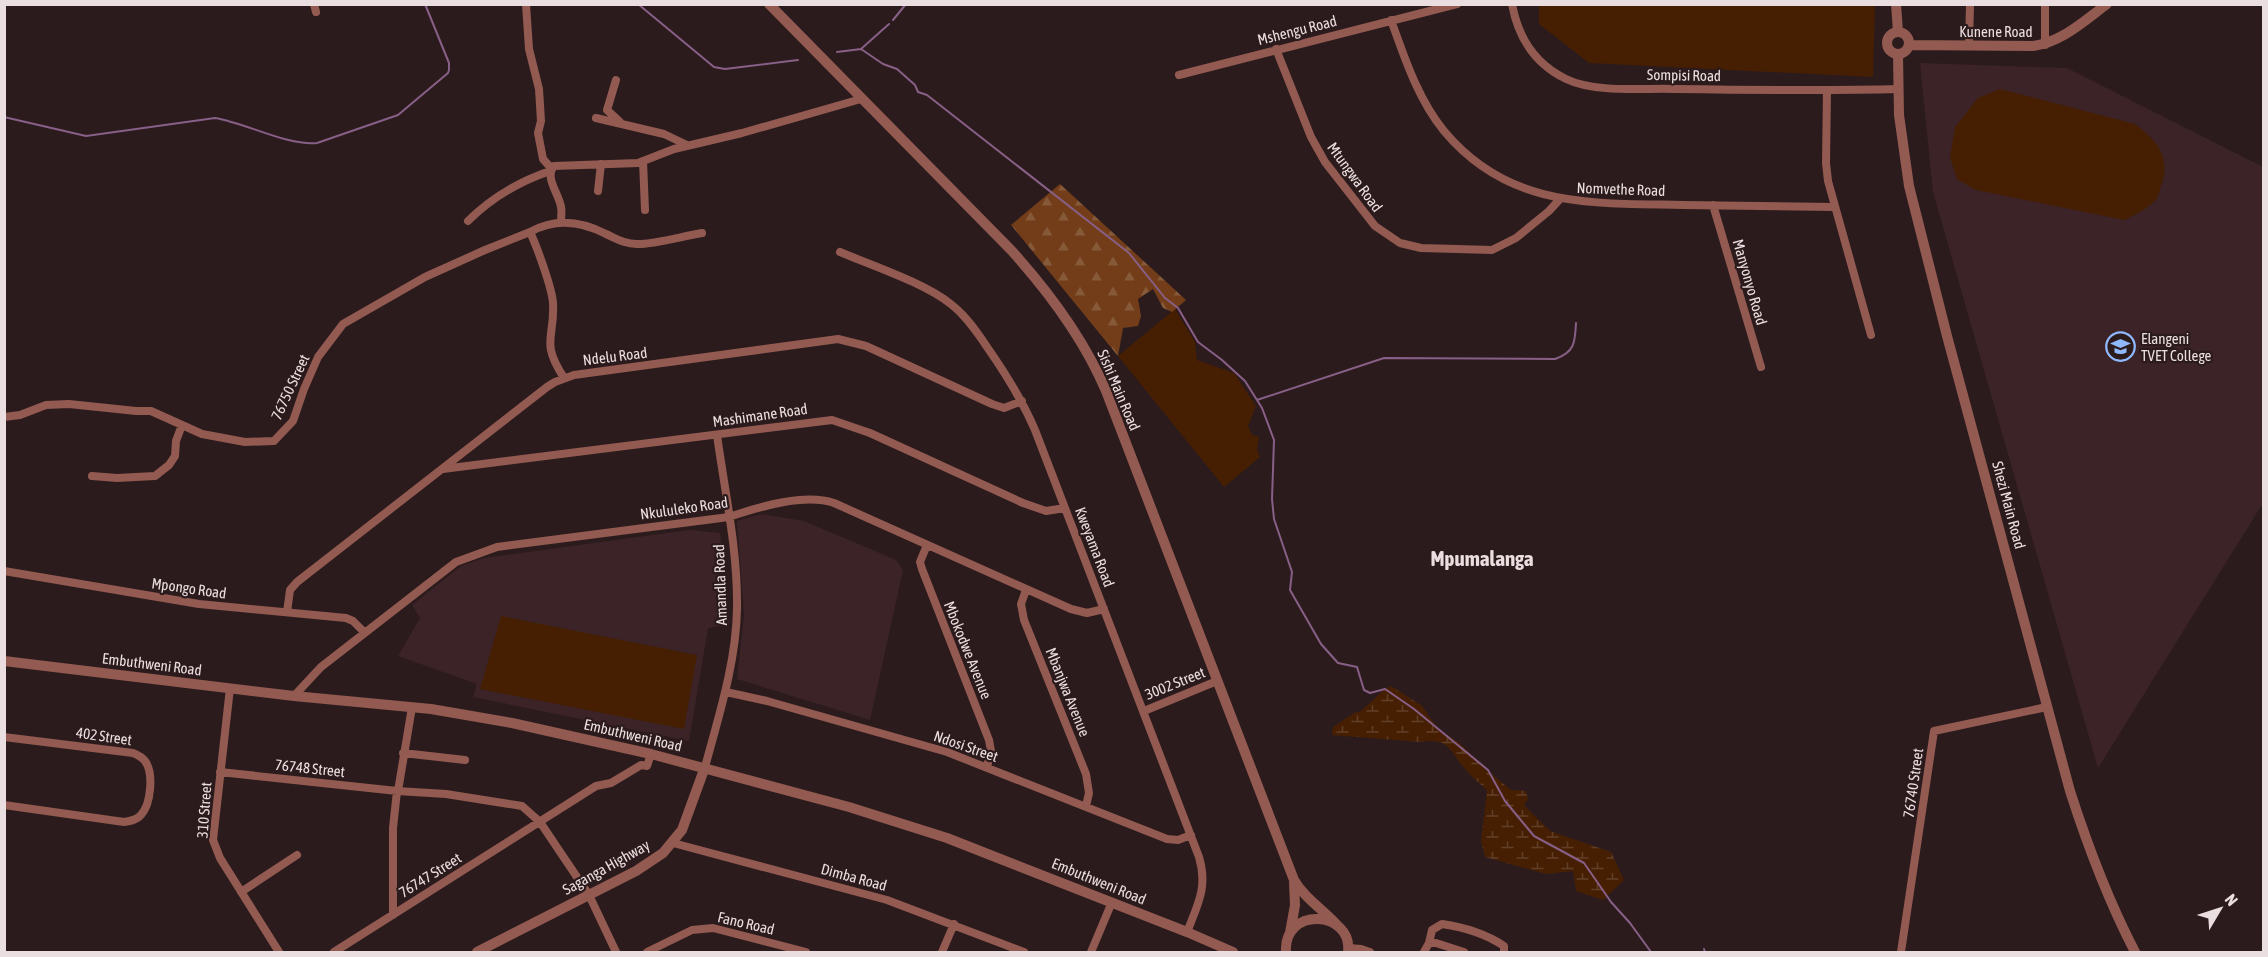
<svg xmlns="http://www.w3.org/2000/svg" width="2268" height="957" viewBox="0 0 2268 957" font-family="'Asap Condensed',sans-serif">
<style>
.built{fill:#3b2327}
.grass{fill:#461f03}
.forest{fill:url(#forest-firs)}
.wetland{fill:url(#wetland-marsh)}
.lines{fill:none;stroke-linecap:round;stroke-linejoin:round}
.stream{stroke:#885f86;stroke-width:2}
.minor{stroke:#925a50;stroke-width:8}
.tertiary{stroke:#925a50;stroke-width:10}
.labels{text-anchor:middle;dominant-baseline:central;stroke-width:4.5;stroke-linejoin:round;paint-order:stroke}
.street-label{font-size:15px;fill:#ebdee0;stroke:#2c1b1d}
.poi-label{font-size:15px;fill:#ebdee0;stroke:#2c1b1d;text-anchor:start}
.district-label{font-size:21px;font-weight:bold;fill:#ebdee0;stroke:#2c1b1d}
</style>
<defs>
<pattern id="forest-firs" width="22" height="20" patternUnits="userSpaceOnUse" patternTransform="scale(1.5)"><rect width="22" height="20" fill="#723d18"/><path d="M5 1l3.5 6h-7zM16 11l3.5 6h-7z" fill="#865939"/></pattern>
<pattern id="wetland-marsh" width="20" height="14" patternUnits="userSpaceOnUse" patternTransform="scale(1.5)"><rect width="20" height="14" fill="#461f03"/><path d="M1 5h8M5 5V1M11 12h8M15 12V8" fill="none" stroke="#613f27"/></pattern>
</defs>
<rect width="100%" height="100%" fill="#2c1b1d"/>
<!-- built -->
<path class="built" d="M 1920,63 L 2067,68 L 2263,167 L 2263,503 L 2098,768 L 1933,192 Z
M 762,514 L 804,521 L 896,560 L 903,570 L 870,720 L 737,679 L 744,615 L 737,521 Z
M 689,530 L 720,533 L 730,624 L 708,628 L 689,741 L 473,697 L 477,684 L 398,656 L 420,618 L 412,605 L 461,566 L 484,558 Z"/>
<!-- grass -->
<path class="grass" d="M 1539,5 L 1875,5 L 1873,77 L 1589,63 L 1539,24 Z
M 2000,89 L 2135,124 C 2155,139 2171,155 2162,183 C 2160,188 2159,195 2156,200 C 2147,209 2135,215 2124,220 L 1976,190 L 1957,179 L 1950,157 L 1955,127 L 1978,98 Z
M 1175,309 L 1195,342 L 1197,360 L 1234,373 L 1256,406 L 1248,426 L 1252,435 L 1259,437 L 1257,450 L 1260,457 L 1224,487 L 1118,356 Z
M 501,616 L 697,655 L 684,729 L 480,689 Z"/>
<!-- forest -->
<path class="forest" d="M 1060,184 L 1186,300 L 1172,312 L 1163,308 L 1153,289 L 1138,299 L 1141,316 L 1138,326 L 1123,328 L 1118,356 L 1011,225 Z"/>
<!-- wetland -->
<path class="wetland" d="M 1391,686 L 1422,706 L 1439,730 L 1458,742 L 1495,777 L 1511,790 L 1526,791 L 1528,799 L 1524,805 L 1550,831 L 1611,852 L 1624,880 L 1603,900 L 1576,891 L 1573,871 L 1546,874 L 1485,857 L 1481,841 L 1487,790 C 1480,784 1472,777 1466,770 C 1450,753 1451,737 1420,742 L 1332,735 L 1333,727 L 1354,713 L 1361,711 L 1385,689 Z"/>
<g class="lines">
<!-- stream -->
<path class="stream" d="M 638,4 L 714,67 L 725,69 L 798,60
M 893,20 L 906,4
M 861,49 L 883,64 L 897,69 L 915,85 L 918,92 L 927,95 L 1129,253 L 1165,298 L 1178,308 L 1198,342 L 1222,360 L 1245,381 L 1262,408 L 1274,440 L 1272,499 L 1274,519 L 1292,572 L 1290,590 L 1321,644 L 1338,663 L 1357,667 L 1364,690 L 1370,693 L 1385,689 L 1414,709 L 1488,770 L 1505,801 L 1534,836 L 1584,863 L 1611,902 L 1630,923 L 1651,952
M 837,52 L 861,49 L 889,24
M 4,117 L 86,136 L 215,118 C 246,123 287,146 317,143 L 398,115 L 448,73 L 449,70 L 449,63 L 425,4
M 1257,400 L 1384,358 L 1555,359 C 1575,352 1575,342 1576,323
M 1704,949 L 1705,952"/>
<!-- minor -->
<path class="minor" d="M 314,4 L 316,12
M 526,4 L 529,49 L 539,89 L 541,121 L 538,133 L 543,159 L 551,168
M 1512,4 C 1518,37 1535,64 1566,79 C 1595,93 1642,88 1674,89 C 1749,90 1824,91 1899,89
M 2045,4 L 2045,45
M 1391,20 C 1405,59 1418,99 1444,131 C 1509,209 1592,203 1683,205 C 1733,206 1784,206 1834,207
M 1969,46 L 1970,4
M 1276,49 L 1311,137 L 1325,162 L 1375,226 L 1400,243 L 1421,248 L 1492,250 L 1516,238 L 1549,211 L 1560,199
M 1179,75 L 1457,4
M 616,80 L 607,110 L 620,122
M 1827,91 L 1826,163 L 1828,181 L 1871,335
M 596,118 L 664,134 L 687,145
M 643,161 L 645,210
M 598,191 L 601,164
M 1713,205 L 1761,367
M 468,221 C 492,197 518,182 550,171
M 561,222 C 561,217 562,212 561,207 C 559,194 544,177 554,166 L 638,163 L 674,149 L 742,133 L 861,99
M 530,232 C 555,218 581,221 606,234 C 617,239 625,244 637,244 C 658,244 682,236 702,233
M 840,252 C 873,266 925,283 952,305 C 966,316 977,332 987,347 C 1006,374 1022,400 1035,430 L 1199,857 C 1208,887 1198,904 1187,932
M 4,417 L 20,415 L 46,405 L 69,404 L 136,411 L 151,411 L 202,434 L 245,442 L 274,441 L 293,421 L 304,389 L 318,357 L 343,324 L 425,277 L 485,250 L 530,232 C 537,247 552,288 553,303 C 555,339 540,341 564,378
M 443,469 L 832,420 L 870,433 L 1023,503 L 1046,511 L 1065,508
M 92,476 L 117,478 L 155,476 L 169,465 L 175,456 L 176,441 L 182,425
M 927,545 L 920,562 L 922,569 L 989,740 L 991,751 L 987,767
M 4,571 L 199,604 L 346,618 L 353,621 L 365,633
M 1026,590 L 1021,604 L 1024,620 L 1086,774 L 1089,793 L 1086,806
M 287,612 L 290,590 L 297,582 L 547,387 L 555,382 L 574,375 L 838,339 L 866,346 L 992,404 L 1004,408 L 1022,401
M 230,688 L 213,840 L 220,858 L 279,952
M 726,692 L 767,701 L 947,752 L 1167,839 L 1178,840 L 1191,835
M 294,696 L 321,667 L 456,562 L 497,547 L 729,517 C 759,507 804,493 834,503 L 1071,609 L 1087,613 L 1104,609
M 1144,711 L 1217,681
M 4,737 L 133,753 C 138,755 142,757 145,761 C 154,773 151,804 141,815 C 137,820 131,821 124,822 L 4,805
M 403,753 L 465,760
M 705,767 C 719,715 736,663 737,609 C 738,551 725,493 717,435
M 220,772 L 397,791 L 446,794 L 522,806 L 540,822 L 589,895 L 616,952
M 398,791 L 412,707
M 673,843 L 887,900 L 1024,952
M 241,892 L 297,855
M 393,915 L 393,828 L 397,791
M 1429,943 L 1432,930 L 1442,924 C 1463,927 1486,934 1504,946 L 1504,952
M 1349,948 L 1361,949 L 1370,952
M 334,952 L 596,786 L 611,783 L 641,765 L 647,766 L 651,754
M 647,952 L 692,930 L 713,928 L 806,952
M 942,952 L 954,924
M 1091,952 L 1112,902
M 1424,952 L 1429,943 L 1436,943 L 1464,952
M 1901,952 L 1934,731 L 2047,707"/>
<!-- tertiary -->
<path class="tertiary" d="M 769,4 L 1011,250 C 1049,292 1084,339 1106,391 L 1294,880 C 1306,900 1323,909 1338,926
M 1896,4 L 1898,32
M1887 43a11 11 0 1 1 22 0a11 11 0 1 1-22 0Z
M 1909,45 L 2033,46 C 2062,42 2084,21 2107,4
M 1898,55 L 1899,115 L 1909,186 L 1947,336 L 2070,791 C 2088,847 2108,900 2135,952
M 4,661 L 294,696 L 431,709 L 512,723 L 651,754 L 849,807 L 947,838 L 1187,932 L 1233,952
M 1290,933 L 1295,905 L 1294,883
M 477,952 L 636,871 L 663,853 L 682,830 L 705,767
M 1286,952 C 1283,906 1353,910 1348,952"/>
</g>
<!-- icons -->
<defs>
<symbol id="university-ring" viewBox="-11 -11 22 22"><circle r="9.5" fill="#2c1b1d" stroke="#90b8fd" stroke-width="1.5"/><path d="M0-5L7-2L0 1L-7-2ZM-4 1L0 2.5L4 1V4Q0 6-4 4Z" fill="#90b8fd"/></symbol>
</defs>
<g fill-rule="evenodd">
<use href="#university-ring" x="2104" y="330" width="33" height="33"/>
</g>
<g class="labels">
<!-- street labels -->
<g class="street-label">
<text transform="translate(1297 30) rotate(-14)">Mshengu Road</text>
<text x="1996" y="31">Kunene Road</text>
<text transform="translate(1684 75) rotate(1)">Sompisi Road</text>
<text transform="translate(1355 177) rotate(54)">Mtungwa Road</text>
<text transform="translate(1621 189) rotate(2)">Nomvethe Road</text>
<text transform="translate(1750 282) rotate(74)">Manyonyo Road</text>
<text transform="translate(615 356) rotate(-7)">Ndelu Road</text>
<text transform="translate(290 387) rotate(-65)">76750 Street</text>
<text transform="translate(1119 390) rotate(67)">Sishi Main Road</text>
<text transform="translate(760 415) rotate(-8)">Mashimane Road</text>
<text transform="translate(2009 505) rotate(75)">Shezi Main Road</text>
<text transform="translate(684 508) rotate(-8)">Nkululeko Road</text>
<text transform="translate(1095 547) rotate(69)">Kweyama Road</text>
<text transform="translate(720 585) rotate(-92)">Amandla Road</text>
<text transform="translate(189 588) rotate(8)">Mpongo Road</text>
<text transform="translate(968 650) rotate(68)">Mbokodwe Avenue</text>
<text transform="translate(152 664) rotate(7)">Embuthweni Road</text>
<text transform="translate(1175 683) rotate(-22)">3002 Street</text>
<text transform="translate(1068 692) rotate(68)">Mbanjwa Avenue</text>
<text transform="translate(633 735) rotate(13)">Embuthweni Road</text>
<text transform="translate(104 736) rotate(8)">402 Street</text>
<text transform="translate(966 746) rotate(19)">Ndosi Street</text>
<text transform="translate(310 768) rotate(6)">76748 Street</text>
<text transform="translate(1913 783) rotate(-82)">76740 Street</text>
<text transform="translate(204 810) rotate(-86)">310 Street</text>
<text transform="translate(606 867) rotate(-29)">Saganga Highway</text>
<text transform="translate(430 875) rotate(-32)">76747 Street</text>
<text transform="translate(854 877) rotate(15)">Dimba Road</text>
<text transform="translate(1099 881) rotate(22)">Embuthweni Road</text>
<text transform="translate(746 923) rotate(13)">Fano Road</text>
</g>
<!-- poi labels -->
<g class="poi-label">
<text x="2141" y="338">Elangeni<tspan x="2141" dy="17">TVET College</tspan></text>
</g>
<!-- district labels -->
<g class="district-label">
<text x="1482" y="558">Mpumalanga</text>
</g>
</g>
<!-- border -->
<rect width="2268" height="957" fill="none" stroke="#ebdee0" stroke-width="12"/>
<!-- north arrow -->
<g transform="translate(2220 909) rotate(51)" stroke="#2c1b1d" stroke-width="4.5" paint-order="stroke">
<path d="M0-4.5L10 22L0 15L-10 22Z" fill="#ebdee0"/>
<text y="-9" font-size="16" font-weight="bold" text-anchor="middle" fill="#ebdee0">N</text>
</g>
</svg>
